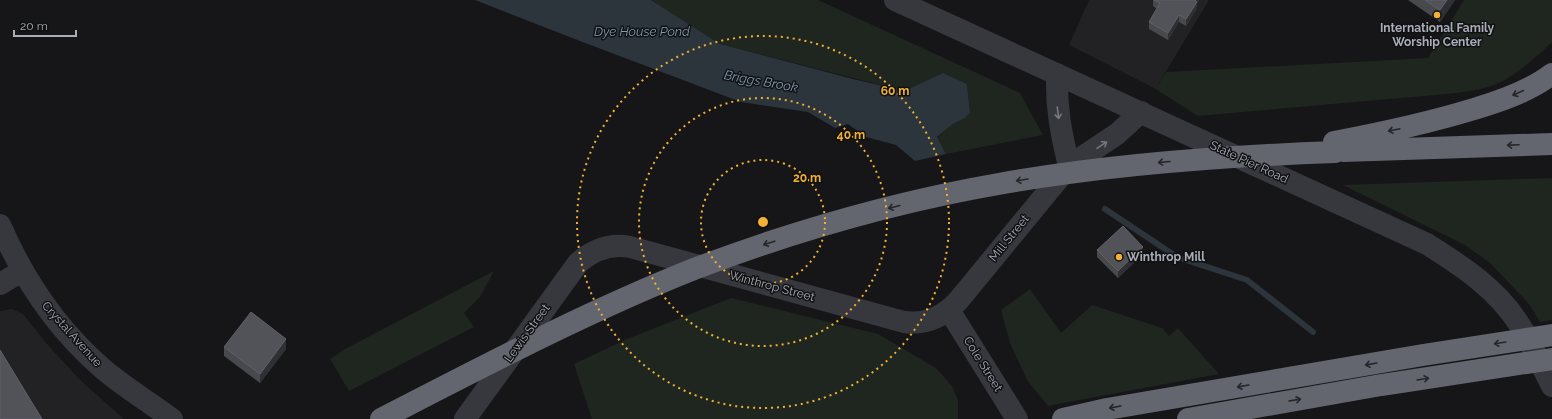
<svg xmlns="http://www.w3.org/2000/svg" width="1552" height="419" viewBox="0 0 1552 419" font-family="Raleway,sans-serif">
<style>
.built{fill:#222225}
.green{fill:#1e261f}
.water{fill:#2c353c}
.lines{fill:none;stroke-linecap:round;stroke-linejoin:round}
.stream{stroke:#2c353c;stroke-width:6}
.minor{stroke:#37383d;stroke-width:22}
.motorway{stroke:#63666e;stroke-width:22}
.motorway-bridge{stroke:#63666e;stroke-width:22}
.wall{fill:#47494d}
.shaded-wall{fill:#2f3033}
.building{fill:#525359;stroke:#5f6168}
.oneway{stroke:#26262a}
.oneway2{stroke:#757881}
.ring{fill:none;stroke:#f2b134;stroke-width:2;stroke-dasharray:2 4}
.poi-dot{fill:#f2b134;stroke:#111113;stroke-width:1.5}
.labels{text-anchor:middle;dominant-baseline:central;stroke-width:3;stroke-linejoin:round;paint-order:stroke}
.poi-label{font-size:12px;font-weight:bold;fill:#a8adb8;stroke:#111113}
.street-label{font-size:12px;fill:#a8adb8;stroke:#111113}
.water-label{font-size:13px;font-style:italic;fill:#7f9bb3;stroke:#111113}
.centre{fill:#f2b134;stroke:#111113;stroke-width:2}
.ring-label{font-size:12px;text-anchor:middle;font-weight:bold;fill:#f2b134;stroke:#111113;stroke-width:3;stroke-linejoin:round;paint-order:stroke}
</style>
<rect width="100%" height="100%" fill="#161618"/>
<!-- built -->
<path class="built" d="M 1089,0 L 1209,0 L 1156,88 L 1154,88 L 1069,45 Z
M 12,309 L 23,314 L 47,344 L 80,380 L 124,419 L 0,419 L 0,311 Z"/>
<!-- green -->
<path class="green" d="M 651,0 L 818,0 L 1020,93 L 1043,135 L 946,154 L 937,138 L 953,124 L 965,118 L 970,113 L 967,84 L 943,73 L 904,91 L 720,44 Z
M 1464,0 L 1552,0 L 1552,42 C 1538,56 1514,77 1496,84 C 1477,92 1455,93 1435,95 L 1198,116 L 1154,88 L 1156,88 L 1166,72 L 1428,58 Z
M 1552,178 L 1552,320 L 1540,322 L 1529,304 L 1512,286 L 1490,263 L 1465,245 L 1343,185 Z
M 494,271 L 480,297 L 464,313 L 474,327 L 349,391 L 330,359 L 345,349 Z
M 1030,289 L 1061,333 L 1092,305 L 1162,328 L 1169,336 L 1178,328 L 1219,374 L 1048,406 L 1027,380 L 1010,343 L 1001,310 Z
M 731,298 L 878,334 L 936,368 L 952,386 L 958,400 L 958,419 L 592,419 L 574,364 L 627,339 Z"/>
<!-- water -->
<path class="water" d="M 475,0 L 651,0 L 720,44 L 853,79 L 904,91 L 943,73 L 967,84 L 970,113 L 965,118 L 953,124 L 937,137 L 946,154 L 915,161 L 896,145 L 866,137 L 848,124 L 835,128 L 808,112 L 741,102 L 580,41 Z"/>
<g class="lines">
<!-- stream -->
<path class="stream" d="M 1105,209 L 1177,257 L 1247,280 L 1313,332"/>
<!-- minor -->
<path class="minor" d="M 895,0 L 1427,244 C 1462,266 1497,289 1519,324 C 1532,344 1541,365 1552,386
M 1057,74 C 1056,108 1061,133 1069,166
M 0,225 C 24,280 57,329 102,368 C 124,387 149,402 172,419
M 0,284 L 22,271
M 949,310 L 1017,419
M 465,419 L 578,263 C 593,250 610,243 630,247 L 904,322 C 926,325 944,316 958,301 L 1069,166 L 1117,134 L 1141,112"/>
<!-- motorway -->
<path class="motorway" d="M 1334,142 C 1382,133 1428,123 1474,109 C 1501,101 1530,91 1552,74
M 1343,151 L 1552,144"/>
<!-- motorway-bridge -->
<path class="motorway-bridge" d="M 381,419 C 484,366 586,312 694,269 C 794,231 899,201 1004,183 C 1113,164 1224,156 1335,152
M 1063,419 L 1107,409 L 1423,355 L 1552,335
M 1188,419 L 1381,385 L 1552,359"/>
</g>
<!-- wall -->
<path class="wall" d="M 1153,0 L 1199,0 L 1197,3 L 1197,8 L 1186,26 L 1179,22 L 1168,40 L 1149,29 L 1149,22 L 1157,9 L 1153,6 Z
M 1408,0 L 1455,0 L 1440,22 Z
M 1097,250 L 1143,254 L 1118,278 L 1097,257 Z
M 224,347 L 286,349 L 260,383 L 224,356 Z"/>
<!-- shaded-wall -->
<path class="shaded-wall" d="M 1195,0 L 1199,0 L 1197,3 L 1197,8 L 1186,26 L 1186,19 Z
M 1447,0 L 1455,0 L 1440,22 L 1440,10 Z
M 1179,15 L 1179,22 L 1168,40 L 1168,33 Z
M 1143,247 L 1143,254 L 1118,278 L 1118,271 Z
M 286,339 L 286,349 L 260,383 L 260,374 Z"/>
<!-- building -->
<path class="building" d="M 1154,0 L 1195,0 L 1197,2 L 1186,19 L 1179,15 L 1168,33 L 1149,22 L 1160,3 Z
M 1425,0 L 1447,0 L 1440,10 Z
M 1123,226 L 1143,247 L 1118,271 L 1097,250 Z
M 251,312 L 286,339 L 260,374 L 224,347 Z
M 0,350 L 42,419 L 0,419 Z"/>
<!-- one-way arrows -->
<defs><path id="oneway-shaft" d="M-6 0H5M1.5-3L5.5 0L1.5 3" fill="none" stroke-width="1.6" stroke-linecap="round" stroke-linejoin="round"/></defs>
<g class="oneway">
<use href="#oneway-shaft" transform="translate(1518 93) rotate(156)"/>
<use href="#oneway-shaft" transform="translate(1394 130) rotate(168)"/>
<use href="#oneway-shaft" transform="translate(1513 145) rotate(178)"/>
<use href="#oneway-shaft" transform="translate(1164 162) rotate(175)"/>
<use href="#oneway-shaft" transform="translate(1022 180) rotate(171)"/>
<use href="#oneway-shaft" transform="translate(894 207) rotate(166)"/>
<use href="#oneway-shaft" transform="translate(769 243) rotate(162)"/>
<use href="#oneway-shaft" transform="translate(1500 343) rotate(171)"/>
<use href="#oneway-shaft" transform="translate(1371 364) rotate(170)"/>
<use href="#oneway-shaft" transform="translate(1423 379) rotate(-9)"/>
<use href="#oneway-shaft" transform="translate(1243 386) rotate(170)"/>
<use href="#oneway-shaft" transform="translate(1295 400) rotate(-10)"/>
<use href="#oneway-shaft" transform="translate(1115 407) rotate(170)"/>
</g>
<g class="oneway2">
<use href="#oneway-shaft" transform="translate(1058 113) rotate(83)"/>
<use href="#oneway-shaft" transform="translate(1102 145) rotate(-34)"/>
</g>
<!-- distance rings -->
<g class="ring">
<circle cx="763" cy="222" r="62"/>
<circle cx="763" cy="222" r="124"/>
<circle cx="763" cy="222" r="186"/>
</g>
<!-- markers -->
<g class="poi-dot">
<circle cx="1437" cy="15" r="4"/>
<circle cx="1119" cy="257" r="4"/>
</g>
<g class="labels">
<!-- poi labels -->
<g class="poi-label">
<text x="1437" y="28">International Family<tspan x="1437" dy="14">Worship Center</tspan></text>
<text x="1127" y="257" text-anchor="start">Winthrop Mill</text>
</g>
<!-- street labels -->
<g class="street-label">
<text transform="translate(1249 162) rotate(25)">State Pier Road</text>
<text transform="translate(1009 238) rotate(-51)">Mill Street</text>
<text transform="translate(772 286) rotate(15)">Winthrop Street</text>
<text transform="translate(527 333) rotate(-54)">Lewis Street</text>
<text transform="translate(72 334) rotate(48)">Crystal Avenue</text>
<text transform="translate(983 364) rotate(58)">Cole Street</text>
</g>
<!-- water labels -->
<g class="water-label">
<text x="642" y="31">Dye House Pond</text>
<text transform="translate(761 81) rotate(10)">Briggs Brook</text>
</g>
</g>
<circle cx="763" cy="222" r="6" class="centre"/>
<g class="ring-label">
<text x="895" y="95">60 m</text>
<text x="851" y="139">40 m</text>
<text x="807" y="182">20 m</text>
</g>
<!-- scale -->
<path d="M14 30v6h62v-6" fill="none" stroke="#a8adb8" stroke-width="2"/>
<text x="20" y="30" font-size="12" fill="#a8adb8" stroke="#111113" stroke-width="3" paint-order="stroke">20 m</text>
</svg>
